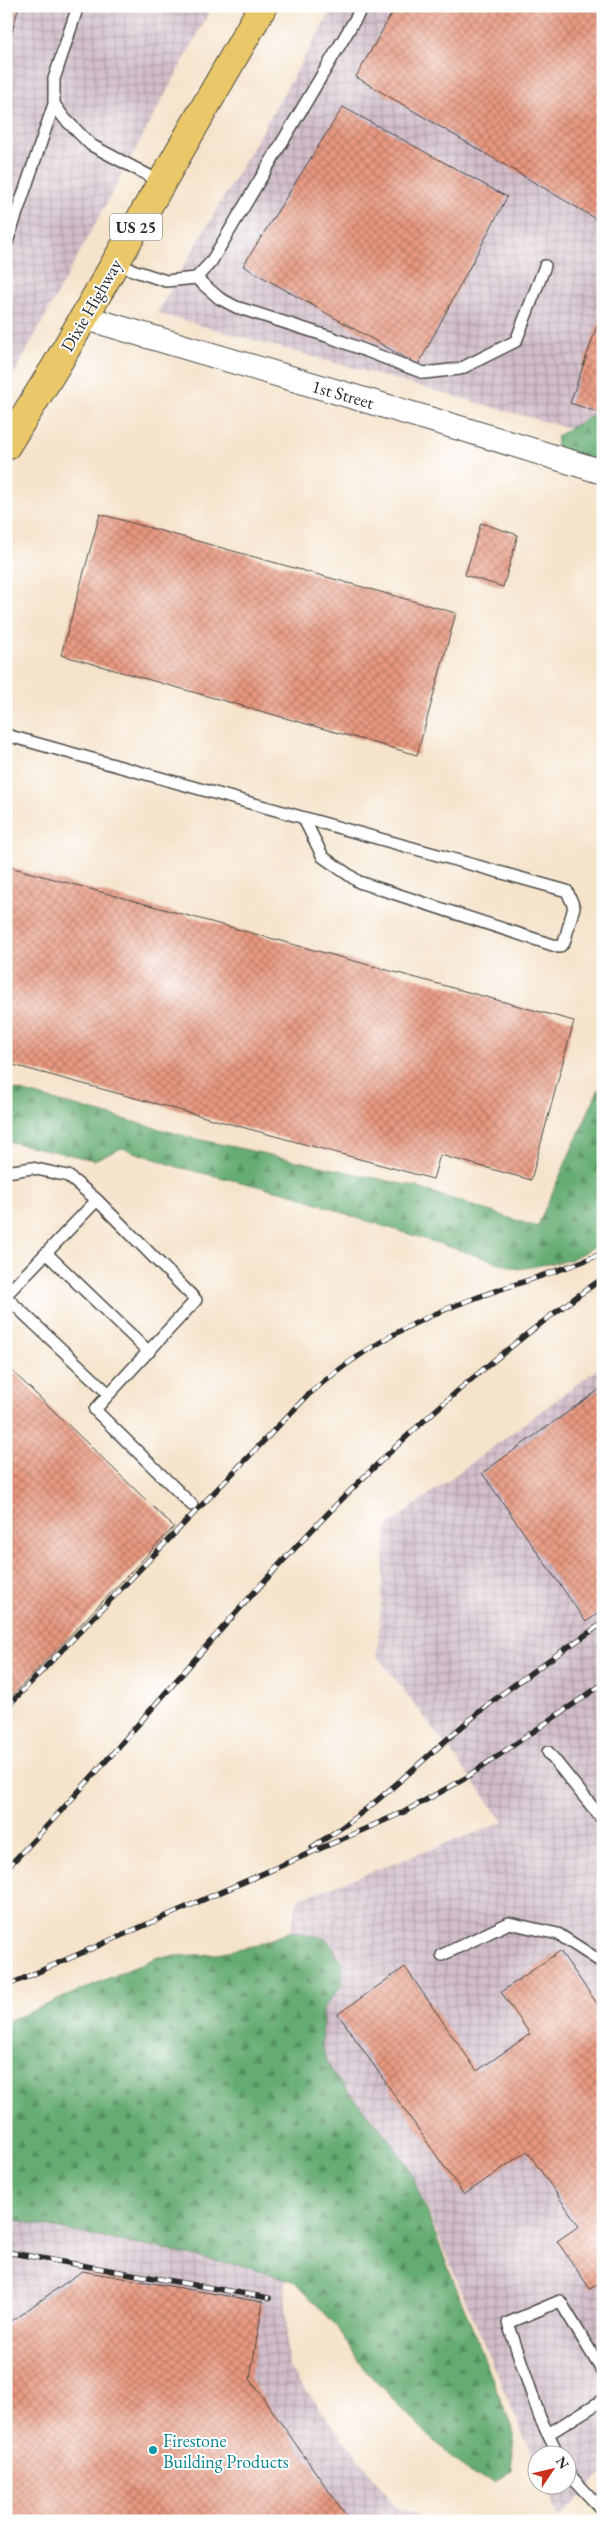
<svg xmlns="http://www.w3.org/2000/svg" width="609" height="2527" viewBox="0 0 609 2527" font-family="'EB Garamond',serif">
<style>
.industrial{fill:url(#industrial-grid)}
.forest{fill:url(#forest-firs);stroke:#486c4e}
.building{fill:url(#building-cross-hatch)}
.lines{fill:none;stroke-linecap:round;stroke-linejoin:round}
.service-casing{stroke:#494743;stroke-width:14}
.minor-casing{stroke:#494743;stroke-width:26}
.primary-casing{stroke:#494743;stroke-width:30}
.service{stroke:#fff;stroke-width:11}
.minor{stroke:#fff;stroke-width:24}
.primary{stroke:#eac769;stroke-width:28}
.rail-casing{stroke:#2b2b2b;stroke-width:5.5}
.rail{stroke:#fff;stroke-width:4;stroke-dasharray:11;stroke-linecap:butt}
.culture-dot{fill:#0f9aa8;stroke:#fff;stroke-width:2}
.labels{text-anchor:middle;dominant-baseline:central;stroke-width:4;stroke-linejoin:round;paint-order:stroke}
.shield{fill:#fff;stroke:#6b6b6b;stroke-width:1}
.shield-label{font-size:16px;font-weight:bold;fill:#2b2b2b}
.street-label{font-size:18px;fill:#2b2b2b;stroke:#fff}
.culture-label{font-size:18px;fill:#0d838f;stroke:#fff;text-anchor:start}
</style>
<defs>
<pattern id="industrial-grid" width="8" height="8" patternUnits="userSpaceOnUse" patternTransform="scale(1.25)"><rect width="8" height="8" fill="#d1bdc9"/><path d="M0 4h8M4 0v8" fill="none" stroke="#aa9aa3"/></pattern>
<pattern id="forest-firs" width="22" height="20" patternUnits="userSpaceOnUse" patternTransform="scale(1.25)"><rect width="22" height="20" fill="#65ac72"/><path d="M5 1l3.5 6h-7zM16 11l3.5 6h-7z" fill="#538c5e"/></pattern>
<pattern id="building-cross-hatch" width="8" height="8" patternUnits="userSpaceOnUse" patternTransform="scale(1.25)"><rect width="8" height="8" fill="#e8987f"/><path d="M0 0l8 8M0 8l8-8" fill="none" stroke="#bc7c68"/></pattern>
</defs>
<rect width="100%" height="100%" fill="#fff"/>
<filter id="ink" filterUnits="userSpaceOnUse"><feTurbulence type="fractalNoise" baseFrequency=".02" numOctaves="2"/><feDisplacementMap in="SourceGraphic" scale="10" xChannelSelector="R" yChannelSelector="G"/><feConvolveMatrix kernelMatrix="1 2 1 2 8 2 1 2 1" color-interpolation-filters="sRGB"/></filter>
<filter id="wash" filterUnits="userSpaceOnUse"><feTurbulence type="fractalNoise" baseFrequency=".0096" numOctaves="4" result="noise"/><feDisplacementMap in="SourceGraphic" scale="20" xChannelSelector="R" yChannelSelector="G"/><feGaussianBlur stdDeviation="1.12" result="paint"/><feColorMatrix in="noise" values="0 0 0 0 0 0 0 0 0 0 0 0 0 0 0 0 0 1.4 0 .05"/><feComposite in="paint" operator="in"/></filter>
<g filter="url(#wash)">
<rect width="100%" height="100%" fill="#f5e3cb"/>
<!-- industrial -->
<path class="industrial" d="M 6,6 L 213,6 L 6,389 Z
M 334,6 L 603,6 L 603,438 L 157,313 Z
M 603,1365 L 603,2474 L 559,2518 L 545,2485 L 566,2484 L 566,2454 L 536,2454 L 536,2465 L 409,2168 L 271,2012 L 298,1899 L 504,1822 L 377,1655 L 387,1526 Z
M 6,2218 L 253,2268 L 285,2279 L 288,2367 L 397,2508 L 435,2521 L 6,2521 Z"/>
<!-- forest -->
<path class="forest" d="M 597,412 L 603,414 L 603,472 L 556,458 L 557,436 Z
M 603,1085 L 603,1242 L 570,1260 L 519,1269 L 352,1216 L 296,1195 L 181,1168 L 122,1148 L 94,1160 L 6,1141 L 6,1087 L 193,1138 L 416,1187 L 537,1227 L 598,1090 Z
M 292,1931 L 327,1939 L 342,1963 L 342,1985 L 323,2008 L 322,2048 L 333,2074 L 385,2134 L 409,2168 L 515,2436 L 512,2470 L 495,2482 L 470,2474 L 423,2430 L 364,2369 L 334,2323 L 295,2282 L 253,2268 L 6,2218 L 6,2022 L 158,1957 L 213,1954 L 257,1945 Z"/>
<g id="blocks">
<!-- building -->
<path class="building" d="M 6,6 L 19,6 L 7,50 L 6,50 Z
M 396,6 L 603,6 L 603,223 L 356,77 Z
M 343,107 L 507,197 L 418,365 L 243,266 Z
M 603,309 L 603,414 L 570,403 Z
M 100,514 L 456,613 L 417,755 L 61,655 Z
M 481,523 L 518,535 L 503,587 L 465,575 Z
M 6,866 L 574,1021 L 531,1180 L 440,1155 L 433,1179 L 6,1063 Z
M 6,1365 L 174,1527 L 6,1702 Z
M 603,1387 L 603,1610 L 586,1622 L 482,1473 Z
M 560,1951 L 603,2012 L 603,2280 L 590,2289 L 557,2241 L 579,2226 L 527,2151 L 464,2195 L 338,2014 L 405,1967 L 477,2071 L 530,2034 L 501,1992 Z
M 82,2271 L 263,2302 L 250,2379 L 350,2521 L 6,2521 L 6,2325 Z"/>
</g>
</g>
<g filter="url(#ink)">
<use href="#blocks" fill-opacity="0" stroke="#494743" stroke-width="1"/>
<g class="lines">
<defs>
<path id="service" d="M 78,6 L 54,79 L 54,104 L 64,118 L 91,145 L 161,182
M 6,245 L 54,104
M 114,264 L 166,281 L 196,278 L 211,262 L 363,6
M 196,278 L 219,298 L 236,307 L 330,337 L 424,373 L 460,369 L 516,341 L 545,266
M 6,735 L 567,891 L 574,907 L 564,943 L 559,947 L 359,882 L 323,857 L 304,819
M 6,1172 L 32,1168 L 68,1176 L 97,1200 L 196,1300 L 109,1394 L 6,1297
M 46,1253 L 149,1352
M 6,1295 L 97,1200
M 109,1394 L 95,1410 L 192,1505
M 548,1752 L 603,1820
M 442,1955 L 509,1923 L 558,1934 L 603,1963
M 548,2434 L 603,2400
M 558,2454 L 540,2418 L 508,2323 L 560,2301 L 603,2372
M 566,2471 L 603,2511"/>
<path id="minor" d="M 83,317 L 463,429 L 603,472"/>
<path id="primary" d="M 6,446 L 56,366 L 263,6"/>
</defs>
<!-- service casing -->
<use href="#service" class="service-casing"/>
<!-- minor casing -->
<use href="#minor" class="minor-casing"/>
<!-- primary casing -->
<use href="#primary" class="primary-casing"/>
<!-- service -->
<use href="#service" class="service"/>
<!-- minor -->
<use href="#minor" class="minor"/>
<!-- primary -->
<use href="#primary" class="primary"/>
<defs>
<path id="rail" d="M 6,1708 L 308,1395 C 360,1349 416,1318 481,1296 C 522,1281 563,1271 603,1253
M 312,1847 C 380,1806 427,1753 488,1705 C 524,1676 564,1650 603,1623
M 6,1869 C 107,1766 196,1653 295,1548 C 388,1448 491,1356 603,1278
M 6,1986 L 406,1811 L 464,1779 L 603,1684
M 6,2252 L 269,2298"/>
</defs>
<!-- rail casing -->
<use href="#rail" class="rail-casing"/>
<!-- rail -->
<use href="#rail" class="rail"/>
</g>
</g>
<!-- markers -->
<circle class="culture-dot" cx="153" cy="2450" r="5"/>
<g class="labels">
<!-- shield labels -->
<rect class="shield" x="110" y="213.5" width="52" height="27" rx="4"/>
<g class="shield-label">
<text x="136" y="227">US 25</text>
</g>
<!-- street labels -->
<g class="street-label">
<text transform="translate(91 305) rotate(-60)">Dixie Highway</text>
<text transform="translate(343 394) rotate(16)">1st Street</text>
</g>
<!-- culture labels -->
<g class="culture-label">
<text x="163" y="2440">Firestone<tspan x="163" dy="21">Building Products</tspan></text>
</g>
</g>
<!-- margin -->
<rect width="609" height="2527" fill="none" stroke="#fff" stroke-width="25"/>
<!-- north arrow -->
<g transform="translate(552 2470) rotate(55)"><circle r="24" fill="#ffffff" stroke="#aaaaaa"/>
<path d="M0-4L9 19L0 12L-9 19Z" fill="#c8321e"/>
<text y="-8" font-size="14" font-weight="bold" text-anchor="middle" fill="#2b2b2b">N</text>
</g>
</svg>
